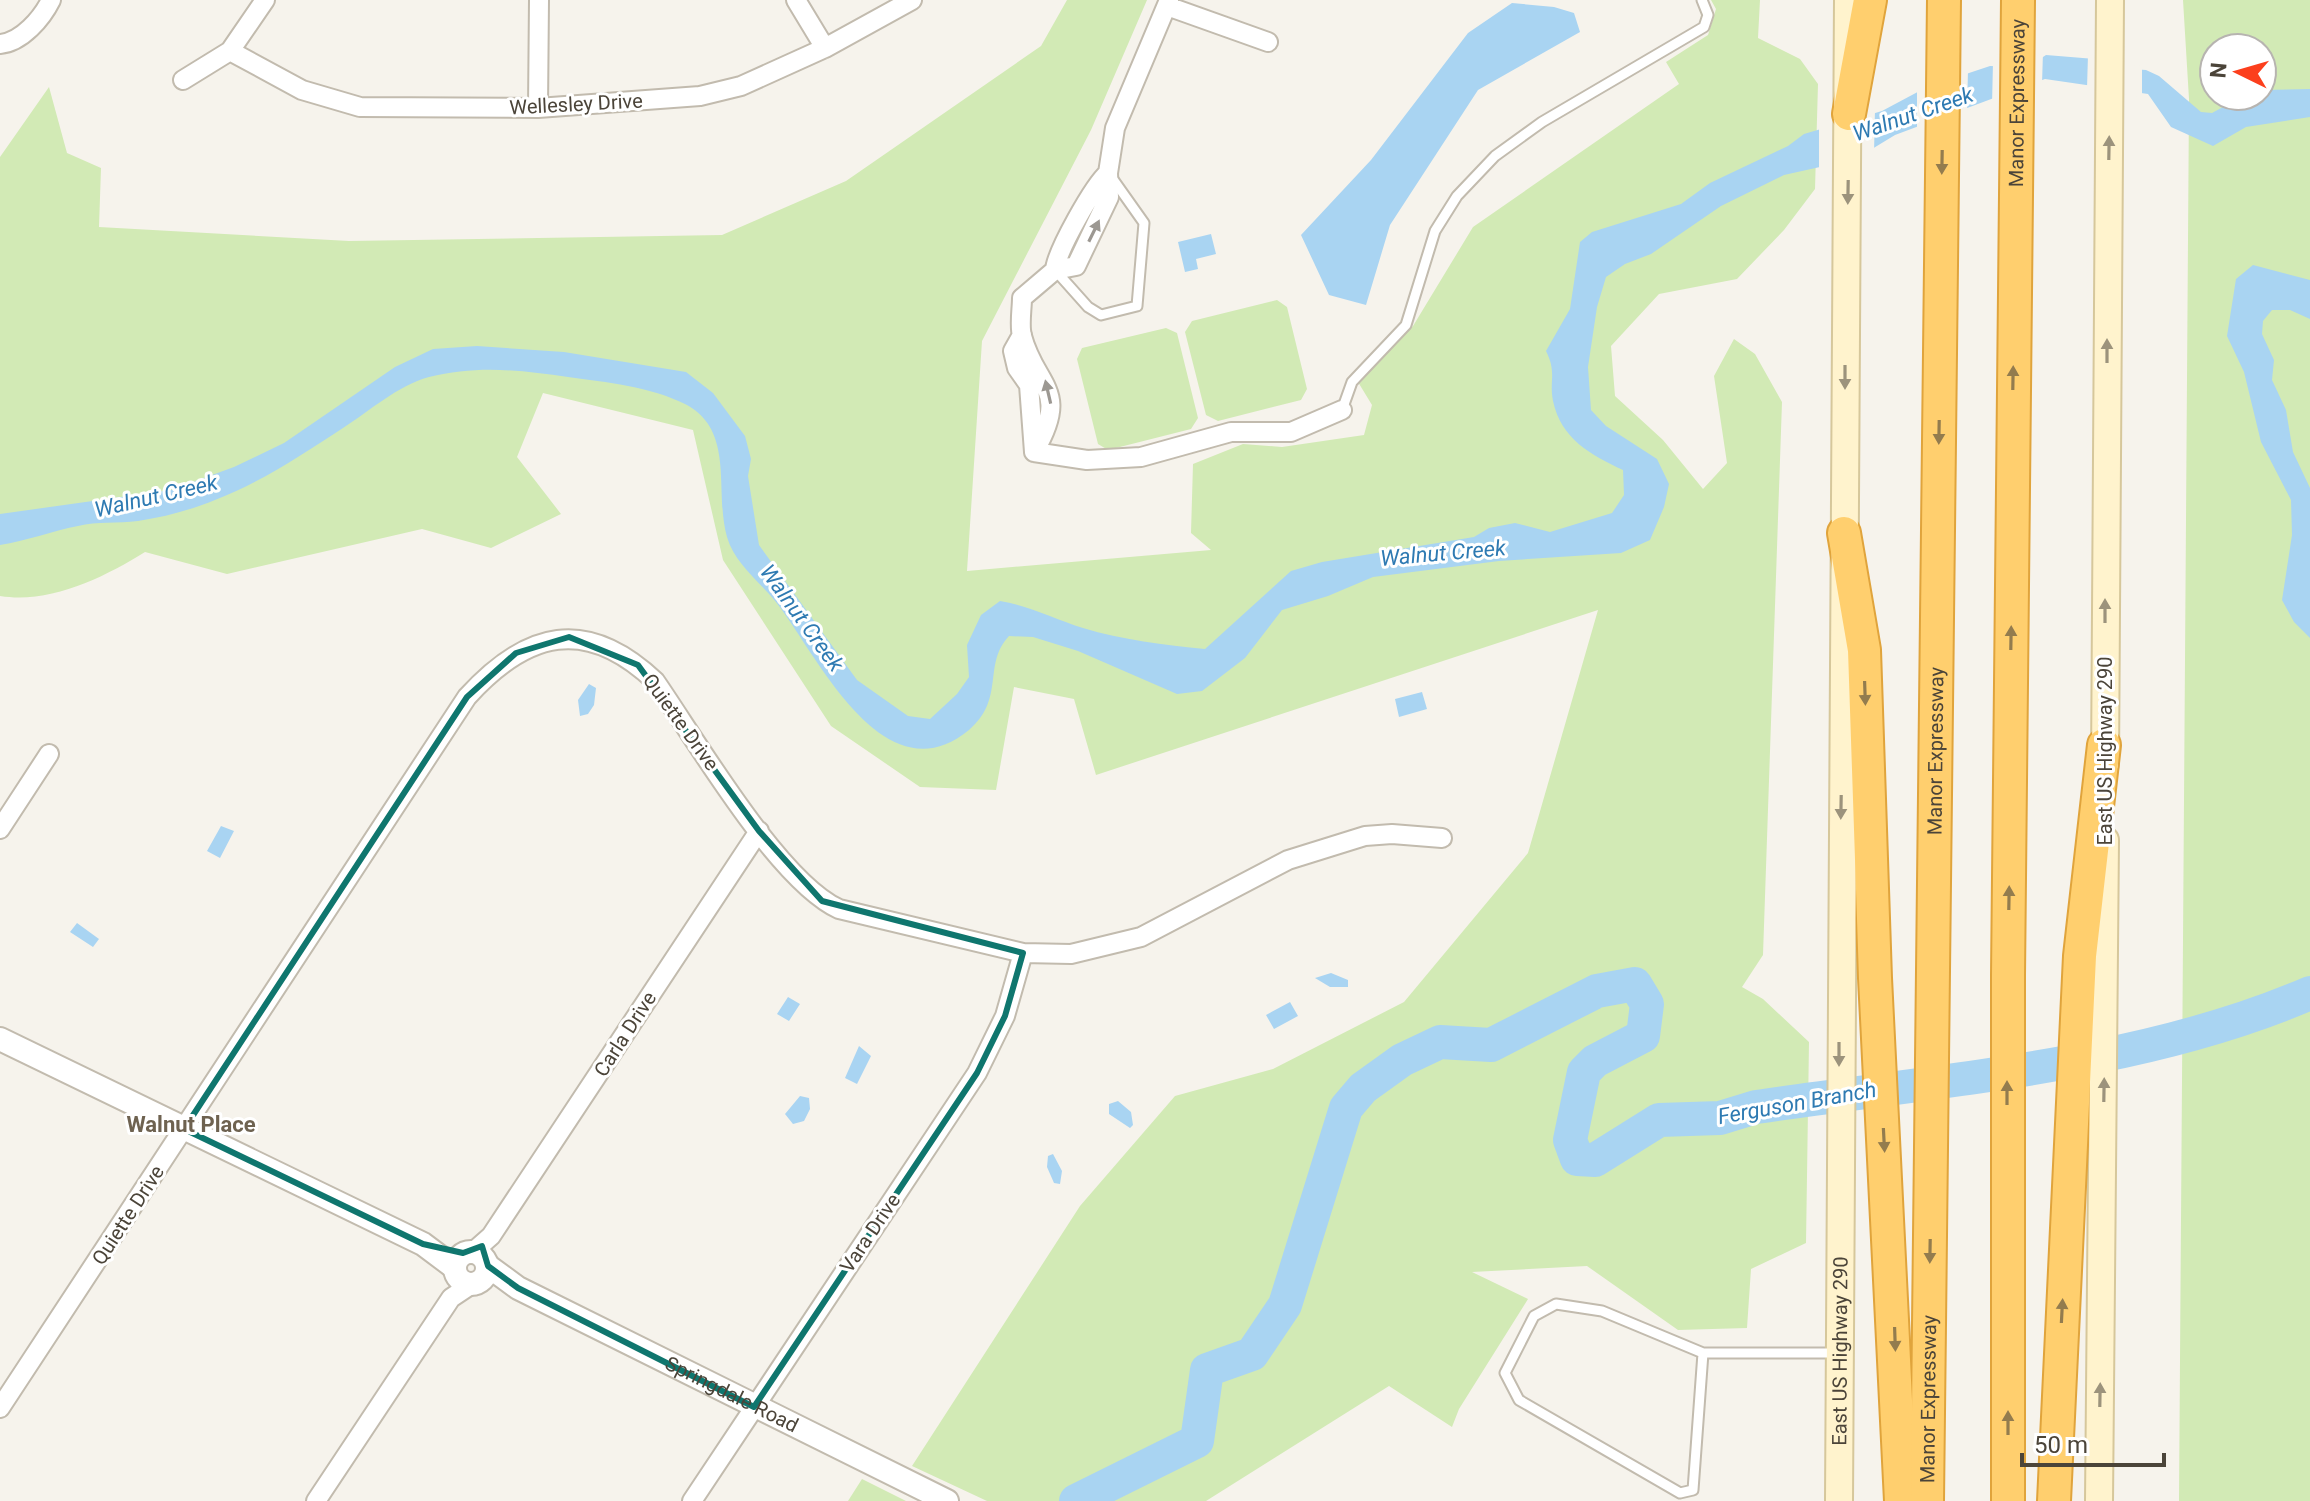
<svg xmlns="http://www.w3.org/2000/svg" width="2310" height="1501" viewBox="0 0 2310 1501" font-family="Roboto,sans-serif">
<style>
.green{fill:#d2eab5;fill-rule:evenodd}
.water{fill:#a9d4f2}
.pier{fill:#f6f3ec}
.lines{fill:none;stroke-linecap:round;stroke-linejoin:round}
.river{stroke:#a9d4f2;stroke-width:34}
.service-casing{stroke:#c2bbae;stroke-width:13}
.minor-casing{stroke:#c2bbae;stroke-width:22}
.tertiary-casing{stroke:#c2bbae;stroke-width:26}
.secondary-casing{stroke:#d6c79b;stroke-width:30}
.motorway-casing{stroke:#e0a43c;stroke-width:36}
.service{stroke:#fff;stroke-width:9}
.minor{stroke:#fff;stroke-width:18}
.tertiary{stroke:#fff;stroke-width:22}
.secondary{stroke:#fff3cd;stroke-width:26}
.motorway{stroke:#ffcf6e;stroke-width:32}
.oneway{fill:#9c937c}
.oneway2{fill:#937c4e}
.oneway3{fill:#9c9892}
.marked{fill:none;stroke:#0f766e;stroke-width:6;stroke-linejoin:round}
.labels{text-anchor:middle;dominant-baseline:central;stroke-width:6;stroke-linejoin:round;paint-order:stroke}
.street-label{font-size:20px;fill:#4b4439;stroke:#fff}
.water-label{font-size:22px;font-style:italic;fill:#2e7ab2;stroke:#fff}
.neighbourhood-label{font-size:22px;font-weight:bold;fill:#6e6250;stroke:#fff}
</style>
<rect width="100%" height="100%" fill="#f6f3ec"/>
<!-- green -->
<path class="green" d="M 1067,0 L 1147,0 L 1091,130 L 982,341 L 967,571 L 1211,550 L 1191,533 L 1193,464 L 1243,444 L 1282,447 L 1364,435 L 1372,405 L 1358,382 L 1413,326 L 1473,227 L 1679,84 L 1666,62 L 1708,35 L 1716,9 L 1711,0 L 1760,0 L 1758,38 L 1800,59 L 1818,84 L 1815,189 L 1784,230 L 1737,279 L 1659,294 L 1611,346 L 1615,396 L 1663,440 L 1703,489 L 1727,463 L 1714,376 L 1734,339 L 1755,354 L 1782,402 L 1763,955 L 1742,987 L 1763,999 L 1809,1042 L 1806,1243 L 1751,1269 L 1747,1328 L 1678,1330 L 1587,1266 L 1472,1272 L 1528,1299 L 1459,1409 L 1452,1427 L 1389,1386 L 1206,1501 L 987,1501 L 912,1466 L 1080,1206 L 1175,1096 L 1273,1069 L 1404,1002 L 1528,853 L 1598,610 L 1096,775 L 1074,699 L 1014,687 L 996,790 L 920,787 L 831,726 L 723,560 L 693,430 L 543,393 L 517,457 L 561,514 L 491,548 L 422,529 L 227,574 L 145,552 C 103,578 50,604 0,596 L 0,157 L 49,87 L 67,153 L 101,168 L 99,227 L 349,241 L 722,235 L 846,181 L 1041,46 Z
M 2183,0 L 2310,0 L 2310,1501 L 2179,1501 L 2189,99 ZM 2214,48 L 2262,48 L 2262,96 L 2214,96 Z
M 1277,300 L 1287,307 L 1307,389 L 1301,400 L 1218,421 L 1206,415 L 1185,332 L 1192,321 Z
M 1166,328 L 1177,333 L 1198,418 L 1191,429 L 1108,450 L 1098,444 L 1077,359 L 1082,348 Z
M 862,1479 L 906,1501 L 848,1501 Z"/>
<!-- water -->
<path class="water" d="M 1512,3 L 1554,7 L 1574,13 L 1580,32 L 1478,90 L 1390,225 L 1366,305 L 1329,295 L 1301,235 L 1371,160 L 1468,33 Z
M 2046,55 L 2095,59 L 2116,68 L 2146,70 L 2159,76 L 2201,112 L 2212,113 L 2243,96 L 2262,96 L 2262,90 L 2310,89 L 2310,117 L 2246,127 L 2213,146 L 2171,127 L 2148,94 L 2045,79 L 1895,135 L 1872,149 L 1820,167 L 1784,175 L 1721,206 L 1651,254 L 1625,264 L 1606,277 L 1597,307 L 1588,367 L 1591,410 L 1606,426 L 1657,459 L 1669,484 L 1664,507 L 1650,540 L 1621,553 L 1499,561 L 1373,577 L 1328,596 L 1282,610 L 1245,658 L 1202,691 L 1177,694 L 1078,651 L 1033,637 L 1009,636 C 982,665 1006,698 969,730 C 885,799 819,659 779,606 C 762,583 735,565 727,537 C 714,492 736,430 685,404 C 651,387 606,382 568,377 C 520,370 477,365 429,377 C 397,386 371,410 343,428 C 303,454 260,483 215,500 C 191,510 164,517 138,521 C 118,524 97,521 78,526 C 52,531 26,541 0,545 L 0,514 L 171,490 L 234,467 L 284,443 L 395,367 L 433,349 L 477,346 L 564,352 L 686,372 L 713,393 L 745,436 L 751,459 L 748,476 L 759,545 L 857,680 L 908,716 L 930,719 L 957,694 L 969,677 L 967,645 L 981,615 L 1000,601 C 1030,606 1054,619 1083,628 C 1122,640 1165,645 1205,649 L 1291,571 L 1322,562 L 1474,537 L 1489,528 L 1515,523 L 1550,532 L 1612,513 L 1624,495 L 1623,470 C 1591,455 1561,439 1553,401 C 1549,380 1557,373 1546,351 L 1570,309 L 1580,242 L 1592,232 L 1681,204 L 1710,183 L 1788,146 L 1804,134 L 1882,111 L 1927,87 L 1990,66 L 2028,67 Z
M 1211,234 L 1216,254 L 1196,259 L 1198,269 L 1185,272 L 1178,242 Z
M 2253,265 L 2310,280 L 2310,319 L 2290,310 L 2272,310 L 2263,321 L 2262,334 L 2274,360 L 2272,380 L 2286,410 L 2293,452 L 2310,488 L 2310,638 L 2294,622 L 2282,600 L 2292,535 L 2291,500 L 2261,442 L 2244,372 L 2227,336 L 2236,279 Z
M 589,684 L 596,688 L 594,705 L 588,714 L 580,716 L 578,700 Z
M 1422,692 L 1427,709 L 1399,717 L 1395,699 Z
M 221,826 L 234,831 L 220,858 L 207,851 Z
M 77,923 L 99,939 L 93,947 L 70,932 Z
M 1331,973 L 1348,980 L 1348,987 L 1330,987 L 1315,978 Z
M 788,997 L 800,1004 L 789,1021 L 777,1014 Z
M 1290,1002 L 1298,1016 L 1274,1029 L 1266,1015 Z
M 859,1046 L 871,1056 L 857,1084 L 845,1078 Z
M 800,1096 L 809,1098 L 810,1109 L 804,1121 L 793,1124 L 785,1114 Z
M 1118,1101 L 1131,1112 L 1133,1125 L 1130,1128 L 1109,1114 L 1109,1104 Z
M 1053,1154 L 1062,1171 L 1060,1184 L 1054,1183 L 1047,1167 L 1048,1156 Z"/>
<!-- pier -->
<path class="pier" d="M 2043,52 L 2042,84 L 1992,105 L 1993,62 L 2027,63 Z
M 2088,55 L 2117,64 L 2142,66 L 2142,97 L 2087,88 Z
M 1968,69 L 1967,114 L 1917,131 L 1917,88 Z
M 1875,109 L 1874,153 L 1819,172 L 1819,126 Z"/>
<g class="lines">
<!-- river -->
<path class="river" d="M 1076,1501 L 1197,1441 L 1207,1370 L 1252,1354 L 1285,1305 L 1346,1108 L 1363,1088 L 1402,1060 L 1440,1042 L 1491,1045 L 1597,991 L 1635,984 L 1647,1004 L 1643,1036 L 1595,1061 L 1584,1072 L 1570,1140 L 1577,1159 L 1595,1160 L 1659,1120 L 1720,1118 L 1756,1107 C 1938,1080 2142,1066 2310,993"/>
<defs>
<path id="service" d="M 1055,270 L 1088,307 L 1101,315 L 1137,306 L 1144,223 L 1110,175
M 1342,410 L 1352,382 L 1406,325 L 1435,231 L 1457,196 L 1495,156 L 1542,122 L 1704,27 L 1708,15 L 1702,0
M 1703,1353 L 1693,1490 L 1680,1493 L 1519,1400 L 1505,1373 L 1534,1316 L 1556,1304 L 1602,1311 L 1703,1353 L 1838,1353"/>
<path id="minor" d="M 796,0 L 825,48
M 1167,6 L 1268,42
M 0,44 C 22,42 42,18 51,0
M 230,51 L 302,90 L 360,107 L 538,108 L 700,96 L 741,86 L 825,48 L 912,0
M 183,80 L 230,51 L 265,0
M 538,108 L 539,0
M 1055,270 C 1056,252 1094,185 1108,173
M 1022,335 L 1013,351 L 1017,368 L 1029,385 L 1034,452
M 1034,452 C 1071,389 1036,388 1022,336 C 1019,325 1022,309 1022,298 L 1055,270 L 1076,266 L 1109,197 L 1108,173 L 1115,128 L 1169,0
M 1034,452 L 1087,460 L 1141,457 L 1231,432 L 1291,432 L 1342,410
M 0,829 L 49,754
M 474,1251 L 491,1236 L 759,831
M 0,1408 L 467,697 C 527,631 586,616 655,681 C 696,740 778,881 839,909 L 1023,953 L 1071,954 L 1141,937 L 1288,860 L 1365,836 L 1392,834 L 1442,838
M 316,1501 L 451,1298 L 472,1284
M 692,1501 L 977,1073 L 1005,1016 L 1023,953"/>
<g id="tertiary">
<path d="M 0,1039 L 423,1244 L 455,1268"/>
<circle cx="471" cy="1268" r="16"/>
<path id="s1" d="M 488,1266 L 518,1288 L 947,1501"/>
</g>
<g id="secondary">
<path d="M 2105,764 L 2110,0"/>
<path id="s2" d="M 1839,1501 L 1848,0"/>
<path d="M 2099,1501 L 2105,840"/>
</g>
<g id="motorway">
<path d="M 1849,114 L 1870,0"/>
<path d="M 1844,533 L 1864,650 L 1875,978 L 1901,1501"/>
<path id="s3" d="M 1927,1501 L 1944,0"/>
<path id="s4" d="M 2008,1501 L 2008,976 L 2018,0"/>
<path d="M 2054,1501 L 2080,956 L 2104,745"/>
</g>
</defs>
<!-- service casing -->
<use href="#service" class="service-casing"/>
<!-- minor casing -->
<use href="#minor" class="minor-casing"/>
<!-- tertiary casing -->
<use href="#tertiary" class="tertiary-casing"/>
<!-- secondary casing -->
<use href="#secondary" class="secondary-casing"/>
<!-- motorway casing -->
<use href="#motorway" class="motorway-casing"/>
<!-- service -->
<use href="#service" class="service"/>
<!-- minor -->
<use href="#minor" class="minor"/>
<!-- tertiary -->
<use href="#tertiary" class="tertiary"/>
<!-- secondary -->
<use href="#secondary" class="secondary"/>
<!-- motorway -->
<use href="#motorway" class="motorway"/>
</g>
<!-- one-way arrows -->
<defs><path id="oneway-solid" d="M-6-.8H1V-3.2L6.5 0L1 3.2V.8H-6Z" transform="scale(2)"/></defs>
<g class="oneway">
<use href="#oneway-solid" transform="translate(2109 148) rotate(-89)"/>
<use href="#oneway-solid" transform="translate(1848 192) rotate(91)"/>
<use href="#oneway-solid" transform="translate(2107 351) rotate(-90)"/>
<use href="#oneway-solid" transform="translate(1845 377) rotate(90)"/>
<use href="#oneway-solid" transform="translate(2105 611) rotate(-90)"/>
<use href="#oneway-solid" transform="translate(1841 807) rotate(91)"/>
<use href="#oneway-solid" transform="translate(1839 1054) rotate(90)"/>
<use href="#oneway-solid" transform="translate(2104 1090) rotate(-89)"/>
<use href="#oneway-solid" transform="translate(2100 1395) rotate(-89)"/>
</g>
<g class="oneway2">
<use href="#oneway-solid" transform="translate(1942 162) rotate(91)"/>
<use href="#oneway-solid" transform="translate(2013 378) rotate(-89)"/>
<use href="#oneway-solid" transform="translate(1939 432) rotate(91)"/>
<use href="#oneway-solid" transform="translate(2011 638) rotate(-89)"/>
<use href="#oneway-solid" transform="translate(1865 693) rotate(88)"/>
<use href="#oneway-solid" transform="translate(2009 898) rotate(-89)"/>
<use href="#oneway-solid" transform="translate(2007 1093) rotate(-90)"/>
<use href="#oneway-solid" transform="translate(1884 1140) rotate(87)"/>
<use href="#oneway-solid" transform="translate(1930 1251) rotate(91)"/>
<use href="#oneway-solid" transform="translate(2062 1311) rotate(-87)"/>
<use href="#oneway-solid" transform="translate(1895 1339) rotate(88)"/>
<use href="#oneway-solid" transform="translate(2008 1423) rotate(-90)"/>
</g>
<g class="oneway3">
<use href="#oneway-solid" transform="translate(1094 231) rotate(-64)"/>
<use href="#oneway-solid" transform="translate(1048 392) rotate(-103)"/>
</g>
<!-- marked area -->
<path class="marked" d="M 569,637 L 638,665 L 759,831 L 822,901 L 1023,953 L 1005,1016 L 977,1073 L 754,1407 L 518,1288 L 488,1266 L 482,1246 L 463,1253 L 423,1244 L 184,1129 L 467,697 L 516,653 Z"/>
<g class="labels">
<!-- street labels -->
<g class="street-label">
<text stroke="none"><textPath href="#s4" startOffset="1398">Manor Expressway</textPath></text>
<text transform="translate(576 104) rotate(-3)">Wellesley Drive</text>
<text transform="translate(681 722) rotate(54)">Quiette Drive</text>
<text stroke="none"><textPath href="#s3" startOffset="750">Manor Expressway</textPath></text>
<text transform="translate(2105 751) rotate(-90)">East US Highway 290</text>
<text transform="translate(625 1034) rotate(-57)">Carla Drive</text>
<text transform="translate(128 1215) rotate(-57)">Quiette Drive</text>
<text transform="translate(870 1233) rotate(-56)">Vara Drive</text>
<text stroke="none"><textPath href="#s2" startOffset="150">East US Highway 290</textPath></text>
<text stroke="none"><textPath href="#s1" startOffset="276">Springdale Road</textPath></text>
<text stroke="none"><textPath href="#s3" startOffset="102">Manor Expressway</textPath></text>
</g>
<!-- water labels -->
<g class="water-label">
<text transform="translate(1913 114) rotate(-19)">Walnut Creek</text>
<text transform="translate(156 496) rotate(-13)">Walnut Creek</text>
<text transform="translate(1443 553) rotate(-5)">Walnut Creek</text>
<text transform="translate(802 618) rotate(54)">Walnut Creek</text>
<text transform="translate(1797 1103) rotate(-10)">Ferguson Branch</text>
</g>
<!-- neighbourhood labels -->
<g class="neighbourhood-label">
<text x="191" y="1124">Walnut Place</text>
</g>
</g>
<!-- north arrow -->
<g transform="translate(2238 72) rotate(275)"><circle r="38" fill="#ffffff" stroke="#b7b4b0" stroke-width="2"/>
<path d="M0-6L14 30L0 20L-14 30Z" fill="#fc3f1d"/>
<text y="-12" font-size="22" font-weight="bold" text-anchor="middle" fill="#4b4439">N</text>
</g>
<!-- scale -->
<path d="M2022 1453v12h142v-12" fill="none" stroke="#4b4439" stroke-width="4"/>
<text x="2034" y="1453" font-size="24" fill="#4b4439" stroke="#ffffff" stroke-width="6" paint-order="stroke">50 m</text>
</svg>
